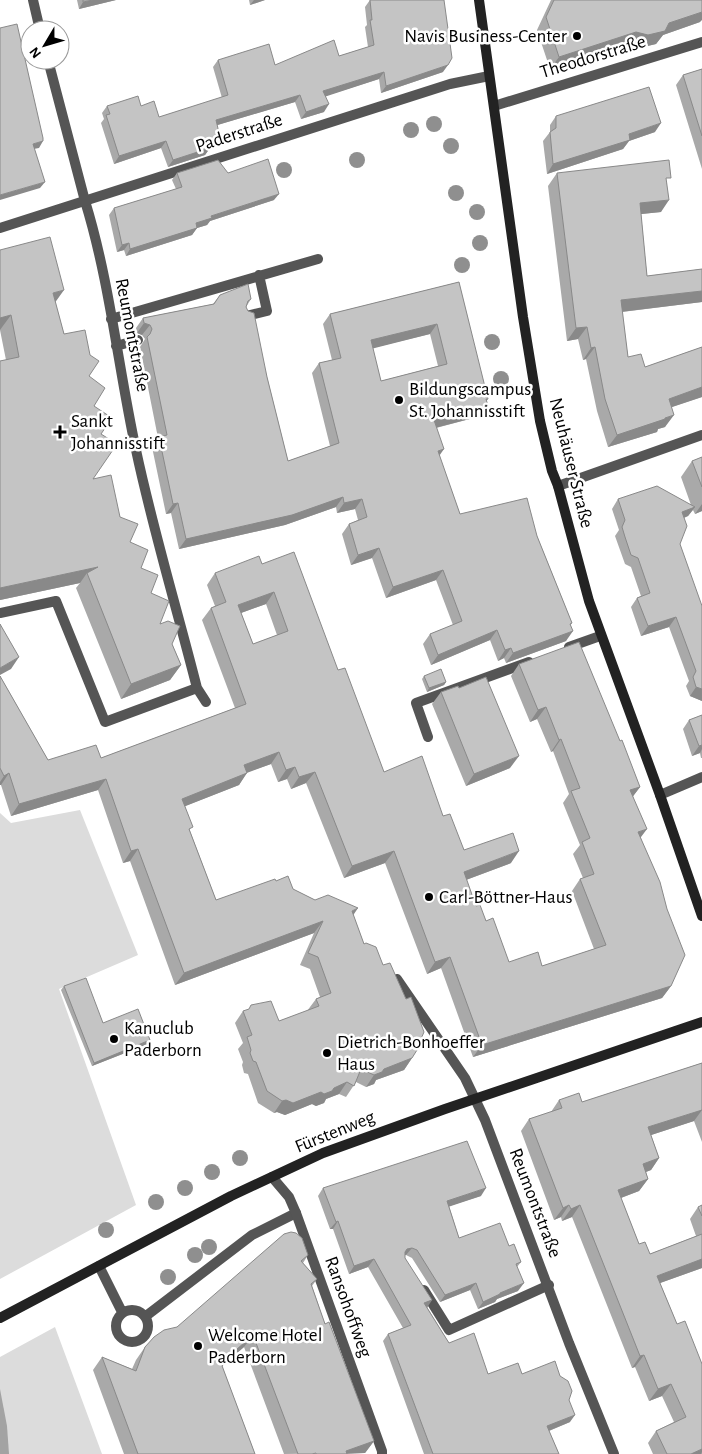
<svg xmlns="http://www.w3.org/2000/svg" width="702" height="1454" viewBox="0 0 702 1454" font-family="'Alegreya Sans',sans-serif">
<style>
.green{fill:#dcdcdc}
.water{fill:#a3a3a3}
.lines{fill:none;stroke-linecap:round;stroke-linejoin:round}
.service{stroke:#555;stroke-width:10}
.minor{stroke:#555;stroke-width:10}
.secondary{stroke:#222;stroke-width:10}
.tree{fill:#8f8f8f}
.wall{fill:#a9a9a9;fill-rule:evenodd}
.shaded-wall{fill:#898989}
.building{fill:#c4c4c4;stroke:#898989;fill-rule:evenodd}
.poi-dot{fill:#000;stroke:#fff;stroke-width:2}
.labels{text-anchor:middle;dominant-baseline:central;stroke-width:5;stroke-linejoin:round;paint-order:stroke}
.poi-label{font-size:19px;fill:#000;stroke:#fff;text-anchor:start}
.street-label{font-size:19px;fill:#000;stroke:#fff}
</style>
<rect width="100%" height="100%" fill="#fff"/>
<!-- green -->
<path class="green" d="M 80,810 L 138,955 L 59,989 L 136,1205 L 0,1279 L 0,813 L 11,823 Z
M 55,1327 L 102,1454 L 0,1454 L 0,1357 Z"/>
<!-- water -->
<path class="water" d="M 0,1389 L 7,1426 L 9,1454 L 0,1454 Z"/>
<g class="lines">
<!-- service -->
<path class="service" d="M 85,201 C 110,282 118,367 136,450 C 153,530 177,609 197,688 L 206,702
M 246,316 L 267,311 L 259,275
M 111,319 L 318,259
M 116,346 L 138,340
M 0,613 L 56,601 L 105,722 L 197,688
M 569,647 L 600,636
M 428,737 L 416,703 L 529,662
M 397,979 L 465,1078 L 475,1099
M 99,1266 L 122,1312
M 424,1290 L 449,1330 L 549,1285
M116 1326a16 16 0 1 1 32 0a16 16 0 1 1-32 0Z
M 146,1316 L 252,1235 L 296,1213"/>
<!-- minor -->
<path class="minor" d="M 33,0 L 40,30
M 48,60 L 85,201
M 494,106 L 702,42
M 0,228 L 450,84 L 489,76
M 558,486 L 702,435
M 660,795 L 702,777
M 475,1099 L 485,1120 L 569,1343 L 614,1454
M 272,1177 L 289,1197 L 296,1213 L 382,1451 L 382,1454"/>
<!-- secondary -->
<path class="secondary" d="M 479,0 L 523,317 L 540,421 L 552,471 L 558,486 L 589,601 L 660,795 L 702,916
M 0,1318 L 231,1196 L 323,1153 L 445,1109 L 702,1022"/>
</g>
<!-- trees -->
<g class="tree">
<circle cx="434" cy="124" r="8"/>
<circle cx="411" cy="130" r="8"/>
<circle cx="451" cy="146" r="8"/>
<circle cx="357" cy="160" r="8"/>
<circle cx="284" cy="170" r="8"/>
<circle cx="456" cy="193" r="8"/>
<circle cx="477" cy="212" r="8"/>
<circle cx="480" cy="243" r="8"/>
<circle cx="462" cy="265" r="8"/>
<circle cx="492" cy="342" r="8"/>
<circle cx="501" cy="379" r="8"/>
<circle cx="240" cy="1158" r="8"/>
<circle cx="212" cy="1172" r="8"/>
<circle cx="185" cy="1188" r="8"/>
<circle cx="156" cy="1202" r="8"/>
<circle cx="106" cy="1230" r="8"/>
<circle cx="209" cy="1247" r="8"/>
<circle cx="195" cy="1255" r="8"/>
<circle cx="168" cy="1277" r="8"/>
</g>
<!-- wall -->
<path class="wall" d="M 77,0 L 116,0 L 79,9 Z
M 249,0 L 265,0 L 250,5 Z
M 370,0 L 443,72 L 381,93 L 379,79 L 325,96 L 324,112 L 301,119 L 295,102 L 217,125 L 220,137 L 215,145 L 209,147 L 210,148 L 205,155 L 168,167 L 161,148 L 114,164 L 101,123 L 104,119 L 102,113 L 107,106 L 141,106 L 159,117 L 222,98 L 213,67 L 218,60 L 275,65 L 339,56 L 368,47 L 365,27 L 367,25 L 365,7 Z
M 551,0 L 702,0 L 700,22 L 663,35 L 656,44 L 639,48 L 627,45 L 550,69 L 537,30 Z
M 702,69 L 702,169 L 676,85 L 683,75 Z
M 556,116 L 655,132 L 629,141 L 623,149 L 547,174 L 543,141 L 550,132 L 550,125 Z
M 177,173 L 274,200 L 210,221 L 207,225 L 197,228 L 192,235 L 126,256 L 124,250 L 117,252 L 109,215 L 114,208 L 176,189 L 172,180 Z
M 557,173 L 667,183 L 661,212 L 641,214 L 647,276 L 702,269 L 702,302 L 622,312 L 628,357 L 645,367 L 702,347 L 702,397 L 672,407 L 665,427 L 658,429 L 657,432 L 608,447 L 597,411 L 586,359 L 583,360 L 578,339 L 567,341 L 548,186 Z
M 0,250 L 55,302 L 64,334 L 89,376 L 94,406 L 101,434 L 93,479 L 120,517 L 151,593 L 160,624 L 172,644 L 181,665 L 170,680 L 121,699 L 76,588 L 80,583 L 0,600 L 0,361 L 6,360 L 0,330 Z
M 459,282 L 487,401 L 481,416 L 436,428 L 439,456 L 460,514 L 537,536 L 572,623 L 570,626 L 566,641 L 506,663 L 504,658 L 498,661 L 490,640 L 431,665 L 423,644 L 430,634 L 453,625 L 436,580 L 386,598 L 372,558 L 351,565 L 342,534 L 349,524 L 358,520 L 355,509 L 337,513 L 336,507 L 285,525 L 179,549 L 171,513 L 166,514 L 152,447 L 158,438 L 140,347 L 145,339 L 142,335 L 137,333 L 136,328 L 143,318 L 213,304 L 220,295 L 251,299 L 246,307 L 267,377 L 288,461 L 330,446 L 312,373 L 319,363 L 332,360 L 323,324 L 330,314 ZM 430,334 L 438,366 L 381,381 L 372,348 Z
M 702,457 L 702,511 L 695,514 L 693,510 L 688,516 L 684,518 L 680,544 L 702,701 L 690,696 L 686,686 L 689,681 L 669,627 L 641,636 L 631,607 L 637,598 L 641,596 L 631,567 L 625,564 L 615,536 L 619,530 L 612,509 L 618,499 L 691,505 L 681,477 L 692,461 Z
M 262,564 L 338,670 L 384,772 L 443,816 L 464,850 L 511,863 L 466,880 L 476,906 L 486,921 L 509,962 L 542,966 L 594,949 L 572,891 L 580,879 L 583,878 L 573,854 L 580,845 L 563,803 L 569,794 L 553,751 L 551,752 L 537,719 L 530,722 L 511,676 L 519,664 L 640,787 L 633,796 L 641,838 L 671,986 L 662,998 L 473,1057 L 441,968 L 427,974 L 385,863 L 344,878 L 306,783 L 291,789 L 287,779 L 278,782 L 271,764 L 247,772 L 239,785 L 185,806 L 190,831 L 216,900 L 276,881 L 315,900 L 353,915 L 364,944 L 412,1058 L 404,1070 L 376,1080 L 374,1084 L 366,1087 L 356,1082 L 346,1097 L 339,1094 L 326,1099 L 324,1103 L 316,1106 L 312,1104 L 285,1115 L 277,1112 L 274,1113 L 258,1103 L 248,1074 L 244,1073 L 242,1065 L 243,1062 L 238,1049 L 243,1043 L 235,1023 L 243,1011 L 279,1021 L 307,1011 L 316,999 L 320,997 L 310,969 L 300,965 L 314,933 L 175,985 L 130,861 L 123,863 L 98,790 L 11,816 L 1,785 L 0,785 L 0,676 L 48,760 L 101,758 L 235,708 L 202,620 L 211,608 L 215,606 L 207,585 L 215,573 ZM 266,604 L 277,635 L 253,644 L 241,613 Z
M 424,676 L 446,682 L 444,685 L 427,692 L 422,679 Z
M 459,688 L 510,768 L 466,786 L 432,704 L 441,692 Z
M 702,715 L 702,758 L 701,758 L 700,753 L 692,756 L 683,729 L 689,720 Z
M 64,986 L 103,1023 L 150,1040 L 148,1044 L 92,1066 L 61,990 Z
M 702,1063 L 702,1142 L 694,1121 L 651,1135 L 659,1158 L 651,1170 L 646,1172 L 648,1179 L 639,1191 L 621,1198 L 639,1244 L 650,1254 L 696,1236 L 690,1219 L 698,1207 L 702,1205 L 702,1268 L 660,1283 L 677,1324 L 702,1364 L 702,1454 L 653,1454 L 648,1443 L 656,1431 L 674,1422 L 662,1396 L 649,1401 L 635,1367 L 632,1368 L 572,1217 L 562,1221 L 561,1217 L 554,1220 L 521,1131 L 529,1119 L 551,1112 L 559,1100 L 582,1102 Z
M 323,1188 L 481,1196 L 449,1206 L 459,1238 L 509,1246 L 521,1262 L 517,1267 L 518,1291 L 497,1299 L 495,1302 L 478,1309 L 470,1290 L 440,1302 L 412,1258 L 406,1255 L 405,1255 L 405,1258 L 427,1307 L 449,1343 L 488,1374 L 522,1374 L 569,1400 L 570,1422 L 549,1431 L 559,1454 L 424,1454 L 383,1341 L 388,1334 L 403,1328 L 368,1267 L 349,1274 L 333,1229 L 330,1229 L 318,1196 Z
M 308,1255 L 303,1263 L 317,1279 L 312,1286 L 325,1324 L 374,1441 L 365,1453 L 284,1454 L 244,1347 L 222,1366 L 255,1454 L 124,1454 L 93,1370 L 102,1357 L 132,1369 L 136,1360 L 145,1347 L 177,1327 Z"/>
<!-- shaded-wall -->
<path class="shaded-wall" d="M 93,0 L 116,0 L 79,9 L 83,2 Z
M 254,0 L 265,0 L 250,5 Z
M 702,12 L 702,20 L 700,22 L 663,35 L 656,44 L 639,48 L 627,45 L 550,69 L 559,57 L 636,32 L 669,23 Z
M 448,65 L 443,72 L 381,93 L 386,86 Z
M 384,72 L 379,79 L 318,99 L 323,91 Z
M 300,95 L 295,102 L 211,127 L 216,120 Z
M 329,104 L 324,112 L 301,119 L 306,112 Z
M 661,123 L 655,132 L 629,141 L 623,149 L 547,174 L 553,164 L 629,134 Z
M 220,137 L 215,145 L 200,150 L 205,143 Z
M 43,141 L 39,148 L 28,150 L 33,144 Z
M 166,141 L 161,148 L 114,164 L 119,156 Z
M 210,148 L 205,155 L 168,167 L 173,160 Z
M 45,182 L 40,188 L 0,200 L 0,195 Z
M 279,194 L 274,200 L 210,221 L 207,225 L 197,228 L 192,235 L 126,256 L 130,249 L 196,223 L 211,216 Z
M 669,200 L 661,212 L 632,215 L 640,203 Z
M 129,243 L 124,250 L 117,252 L 122,245 Z
M 64,290 L 54,304 L 53,293 Z
M 702,291 L 702,302 L 612,313 L 621,300 Z
M 11,315 L 0,330 L 0,318 Z
M 144,323 L 150,325 L 142,335 L 137,333 Z
M 437,324 L 430,334 L 363,351 L 371,340 Z
M 587,327 L 578,339 L 567,341 L 576,328 Z
M 595,347 L 586,359 L 583,360 L 591,348 Z
M 702,387 L 702,397 L 660,411 L 669,399 Z
M 486,399 L 488,399 L 481,408 L 488,406 L 481,416 L 427,430 L 434,420 Z
M 674,415 L 665,427 L 658,429 L 657,432 L 608,447 L 617,435 Z
M 444,449 L 437,459 L 438,451 Z
M 343,497 L 336,507 L 285,525 L 179,549 L 186,539 Z
M 362,499 L 355,509 L 337,513 L 344,503 Z
M 178,503 L 171,513 L 166,514 L 173,504 Z
M 702,504 L 702,511 L 695,514 Z
M 695,507 L 688,516 L 675,521 L 682,512 Z
M 379,548 L 372,558 L 351,565 L 358,555 Z
M 98,567 L 87,573 L 80,583 L 0,600 L 0,588 Z
M 443,570 L 436,580 L 386,598 L 393,587 Z
M 274,592 L 266,604 L 230,617 L 238,605 Z
M 676,617 L 669,627 L 641,636 L 648,626 Z
M 497,630 L 490,640 L 431,665 L 438,655 Z
M 573,631 L 566,641 L 506,663 L 513,653 Z
M 511,648 L 504,658 L 498,661 L 505,650 Z
M 19,657 L 11,669 L 0,675 L 0,668 Z
M 181,665 L 170,680 L 121,699 L 131,684 Z
M 446,682 L 444,685 L 427,692 L 429,688 Z
M 696,687 L 702,689 L 702,701 L 690,696 Z
M 546,707 L 537,719 L 530,722 L 538,710 Z
M 561,739 L 553,751 L 551,752 L 559,740 Z
M 702,745 L 702,749 L 700,753 L 692,756 L 699,746 Z
M 279,752 L 271,764 L 236,777 L 244,765 Z
M 519,756 L 510,768 L 466,786 L 474,774 Z
M 295,767 L 287,779 L 278,782 L 286,770 Z
M 315,772 L 306,783 L 291,789 L 299,777 Z
M 9,773 L 1,785 L 0,785 L 0,782 L 4,776 Z
M 247,773 L 239,785 L 173,811 L 182,799 Z
M 106,779 L 98,790 L 11,816 L 19,804 Z
M 640,787 L 631,799 L 630,790 Z
M 647,829 L 638,841 L 638,832 Z
M 138,849 L 130,861 L 123,863 L 131,851 Z
M 394,851 L 385,863 L 344,878 L 352,866 Z
M 519,851 L 511,863 L 455,884 L 464,872 Z
M 358,908 L 350,920 L 352,911 Z
M 323,921 L 314,933 L 175,985 L 184,973 Z
M 450,957 L 441,968 L 427,974 L 435,962 Z
M 671,986 L 662,998 L 473,1057 L 482,1045 Z
M 150,1040 L 148,1044 L 92,1066 L 94,1063 Z
M 412,1058 L 404,1070 L 376,1080 L 374,1084 L 366,1087 L 374,1075 L 384,1069 Z
M 347,1082 L 339,1094 L 326,1099 L 324,1103 L 316,1106 L 312,1104 L 285,1115 L 277,1112 L 274,1113 L 282,1101 L 334,1088 Z
M 702,1110 L 694,1121 L 639,1139 L 648,1127 Z
M 659,1158 L 651,1170 L 635,1176 L 643,1164 Z
M 648,1179 L 639,1191 L 610,1202 L 618,1190 Z
M 486,1188 L 481,1196 L 442,1209 L 447,1201 Z
M 569,1205 L 561,1217 L 554,1220 L 563,1208 Z
M 580,1205 L 572,1217 L 562,1221 L 571,1209 Z
M 338,1221 L 333,1229 L 330,1229 L 336,1222 Z
M 412,1248 L 406,1255 L 402,1256 L 407,1249 Z
M 374,1259 L 368,1267 L 349,1274 L 354,1266 Z
M 702,1259 L 702,1268 L 649,1287 L 657,1276 Z
M 476,1283 L 470,1290 L 440,1302 L 445,1295 Z
M 524,1283 L 518,1291 L 497,1299 L 495,1302 L 478,1309 L 483,1302 L 500,1293 Z
M 432,1300 L 427,1308 L 424,1303 Z
M 253,1335 L 244,1347 L 212,1375 L 221,1363 Z
M 644,1355 L 635,1367 L 632,1368 L 640,1356 Z
M 671,1384 L 662,1396 L 649,1401 L 658,1389 Z
M 575,1415 L 570,1422 L 541,1434 L 547,1426 Z
M 374,1441 L 365,1453 L 344,1454 L 346,1451 Z
M 702,1449 L 702,1452 L 701,1454 L 691,1454 Z"/>
<!-- building -->
<path class="building" d="M 83,0 L 93,0 L 83,2 Z
M 370,0 L 444,0 L 452,58 L 448,65 L 386,86 L 384,72 L 323,91 L 329,104 L 306,112 L 300,95 L 216,120 L 220,137 L 205,143 L 210,148 L 173,160 L 166,141 L 119,156 L 106,115 L 110,114 L 107,106 L 138,96 L 141,106 L 154,101 L 159,117 L 228,95 L 218,60 L 269,44 L 275,65 L 334,40 L 339,56 L 374,45 L 370,20 L 372,20 Z
M 554,0 L 702,0 L 702,12 L 669,23 L 665,31 L 648,35 L 636,32 L 559,57 L 546,17 Z
M 17,24 L 43,138 L 43,141 L 33,144 L 45,182 L 0,195 L 0,28 Z
M 702,69 L 702,136 L 683,75 Z
M 649,87 L 661,123 L 629,134 L 630,140 L 553,164 L 550,132 L 556,128 L 556,116 Z
M 268,159 L 279,194 L 211,216 L 212,218 L 196,223 L 197,228 L 130,249 L 129,243 L 122,245 L 114,208 L 182,187 L 177,173 L 218,160 L 228,173 Z
M 669,160 L 671,178 L 666,178 L 669,200 L 640,203 L 647,276 L 702,269 L 702,291 L 621,300 L 628,357 L 641,354 L 645,367 L 702,347 L 702,387 L 669,399 L 674,415 L 665,418 L 665,419 L 617,435 L 605,399 L 595,347 L 591,348 L 587,327 L 576,328 L 557,173 Z
M 50,237 L 64,290 L 53,293 L 64,334 L 85,330 L 90,355 L 99,361 L 89,376 L 105,388 L 94,406 L 112,418 L 101,434 L 117,444 L 93,479 L 111,475 L 120,517 L 138,524 L 130,542 L 148,550 L 141,568 L 158,575 L 151,593 L 169,601 L 160,624 L 168,621 L 180,626 L 172,644 L 181,665 L 131,684 L 87,573 L 98,567 L 0,588 L 0,361 L 19,357 L 11,315 L 0,318 L 0,250 Z
M 459,282 L 488,399 L 486,399 L 488,406 L 434,420 L 444,449 L 438,451 L 460,514 L 527,498 L 537,536 L 572,623 L 570,624 L 573,631 L 513,653 L 511,648 L 505,650 L 497,630 L 438,655 L 430,634 L 462,621 L 443,570 L 393,587 L 379,548 L 358,555 L 349,524 L 367,517 L 362,499 L 344,503 L 343,497 L 292,515 L 186,539 L 178,503 L 173,504 L 159,437 L 167,435 L 147,337 L 150,334 L 152,329 L 150,325 L 144,323 L 143,318 L 214,304 L 220,295 L 248,284 L 251,299 L 248,301 L 246,307 L 248,311 L 254,313 L 267,377 L 288,461 L 339,443 L 319,363 L 341,358 L 330,314 ZM 437,324 L 447,364 L 381,381 L 371,340 Z
M 702,457 L 702,487 L 692,461 Z
M 657,486 L 695,507 L 682,512 L 687,526 L 680,544 L 702,606 L 702,689 L 696,687 L 693,677 L 696,671 L 676,617 L 648,626 L 637,598 L 650,593 L 638,558 L 631,555 L 625,537 L 622,527 L 625,520 L 618,499 Z
M 294,552 L 338,670 L 345,668 L 384,772 L 422,756 L 443,816 L 450,814 L 464,850 L 513,833 L 519,851 L 464,872 L 476,906 L 480,905 L 486,921 L 493,918 L 509,962 L 538,952 L 542,966 L 606,945 L 580,879 L 594,874 L 582,842 L 590,838 L 571,791 L 580,788 L 561,739 L 559,740 L 546,707 L 538,710 L 519,664 L 579,642 L 620,741 L 622,740 L 640,787 L 630,790 L 647,829 L 638,832 L 660,882 L 667,909 L 685,955 L 671,986 L 482,1045 L 450,957 L 435,962 L 394,851 L 352,866 L 315,772 L 299,777 L 295,767 L 286,770 L 279,752 L 244,765 L 247,773 L 182,799 L 193,827 L 189,829 L 216,900 L 275,879 L 276,881 L 288,876 L 293,889 L 315,900 L 328,895 L 358,908 L 352,911 L 364,944 L 366,943 L 376,947 L 383,965 L 390,963 L 406,999 L 411,997 L 424,1032 L 421,1039 L 422,1042 L 412,1058 L 384,1069 L 382,1072 L 374,1075 L 361,1069 L 354,1086 L 347,1082 L 334,1088 L 332,1091 L 324,1094 L 321,1092 L 293,1103 L 286,1100 L 282,1101 L 267,1091 L 256,1062 L 253,1061 L 250,1053 L 251,1050 L 247,1037 L 252,1035 L 243,1011 L 249,1009 L 251,1005 L 271,1001 L 279,1021 L 319,1006 L 316,999 L 331,993 L 318,957 L 308,953 L 323,921 L 184,973 L 138,849 L 131,851 L 106,779 L 19,804 L 9,773 L 4,776 L 0,768 L 0,676 L 48,760 L 96,745 L 101,758 L 246,704 L 211,608 L 226,602 L 215,573 L 259,556 L 262,564 ZM 274,592 L 288,631 L 253,644 L 238,605 Z
M 0,624 L 19,657 L 0,668 Z
M 441,669 L 446,682 L 429,688 L 424,676 Z
M 486,677 L 519,756 L 474,774 L 441,692 L 458,686 L 459,688 Z
M 702,715 L 702,745 L 699,746 L 689,720 Z
M 86,978 L 103,1023 L 138,1009 L 150,1040 L 94,1063 L 64,986 Z
M 702,1063 L 702,1110 L 648,1127 L 659,1158 L 643,1164 L 648,1179 L 618,1190 L 639,1244 L 645,1242 L 650,1254 L 702,1234 L 702,1259 L 657,1276 L 677,1324 L 685,1321 L 702,1364 L 702,1449 L 691,1454 L 667,1454 L 656,1431 L 686,1417 L 671,1384 L 658,1389 L 644,1355 L 640,1356 L 580,1205 L 571,1209 L 569,1205 L 563,1208 L 529,1119 L 562,1108 L 559,1100 L 579,1093 L 582,1102 Z
M 467,1141 L 486,1188 L 447,1201 L 459,1238 L 500,1223 L 509,1246 L 514,1244 L 521,1262 L 516,1264 L 524,1283 L 500,1293 L 500,1294 L 483,1302 L 476,1283 L 445,1295 L 417,1250 L 412,1248 L 407,1249 L 405,1252 L 405,1258 L 432,1300 L 424,1303 L 449,1343 L 474,1333 L 488,1374 L 518,1363 L 522,1374 L 555,1361 L 560,1376 L 568,1381 L 572,1391 L 569,1400 L 575,1415 L 547,1426 L 559,1454 L 433,1454 L 388,1334 L 411,1325 L 374,1259 L 354,1266 L 338,1221 L 336,1222 L 323,1188 Z
M 702,1205 L 702,1216 L 698,1207 Z
M 291,1232 L 296,1233 L 302,1238 L 308,1255 L 301,1261 L 317,1279 L 311,1284 L 325,1324 L 329,1322 L 374,1441 L 346,1451 L 347,1454 L 316,1454 L 316,1453 L 312,1454 L 298,1454 L 253,1335 L 221,1363 L 255,1454 L 138,1454 L 102,1357 L 136,1371 L 145,1347 L 154,1337 L 164,1330 L 177,1327 L 284,1234 Z"/>
<!-- markers -->
<g class="poi-dot">
<circle cx="577" cy="36" r="5"/>
<circle cx="399" cy="400" r="5"/>
<path d="M57.5 424.5h5v5h5v5h-5v5h-5v-5h-5v-5h5z"/>
<circle cx="429" cy="897" r="5"/>
<circle cx="114" cy="1039" r="5"/>
<circle cx="327" cy="1053" r="5"/>
<circle cx="198" cy="1346" r="5"/>
</g>
<g class="labels">
<!-- poi labels -->
<g class="poi-label">
<text x="567" y="36" text-anchor="end">Navis Business-Center</text>
<text x="409" y="389">Bildungscampus<tspan x="409" dy="22">St. Johannisstift</tspan></text>
<text x="71" y="421">Sankt<tspan x="71" dy="22">Johannisstift</tspan></text>
<text x="439" y="897">Carl-Böttner-Haus</text>
<text x="124" y="1028">Kanuclub<tspan x="124" dy="22">Paderborn</tspan></text>
<text x="337" y="1042">Dietrich-Bonhoeffer<tspan x="337" dy="22">Haus</tspan></text>
<text x="208" y="1335">Welcome Hotel<tspan x="208" dy="22">Paderborn</tspan></text>
</g>
<!-- street labels -->
<g class="street-label">
<text transform="translate(593 57) rotate(-17)">Theodorstraße</text>
<text transform="translate(239 133) rotate(-18)">Paderstraße</text>
<text transform="translate(132 335) rotate(79)">Reumontstraße</text>
<text transform="translate(571 463) rotate(76)">Neuhäuser Straße</text>
<text transform="translate(335 1132) rotate(-22)">Fürstenweg</text>
<text transform="translate(535 1203) rotate(69)">Reumontstraße</text>
<text transform="translate(348 1307) rotate(70)">Ransohoffweg</text>
</g>
</g>
<!-- north arrow -->
<g transform="translate(45 45) rotate(232)"><circle r="24" fill="#ffffff" stroke="#999999"/>
<path d="M0-4L9 19L0 12L-9 19Z" fill="#000000"/>
<text y="-8" font-size="14" font-weight="bold" text-anchor="middle" fill="#000000">N</text>
</g>
</svg>
